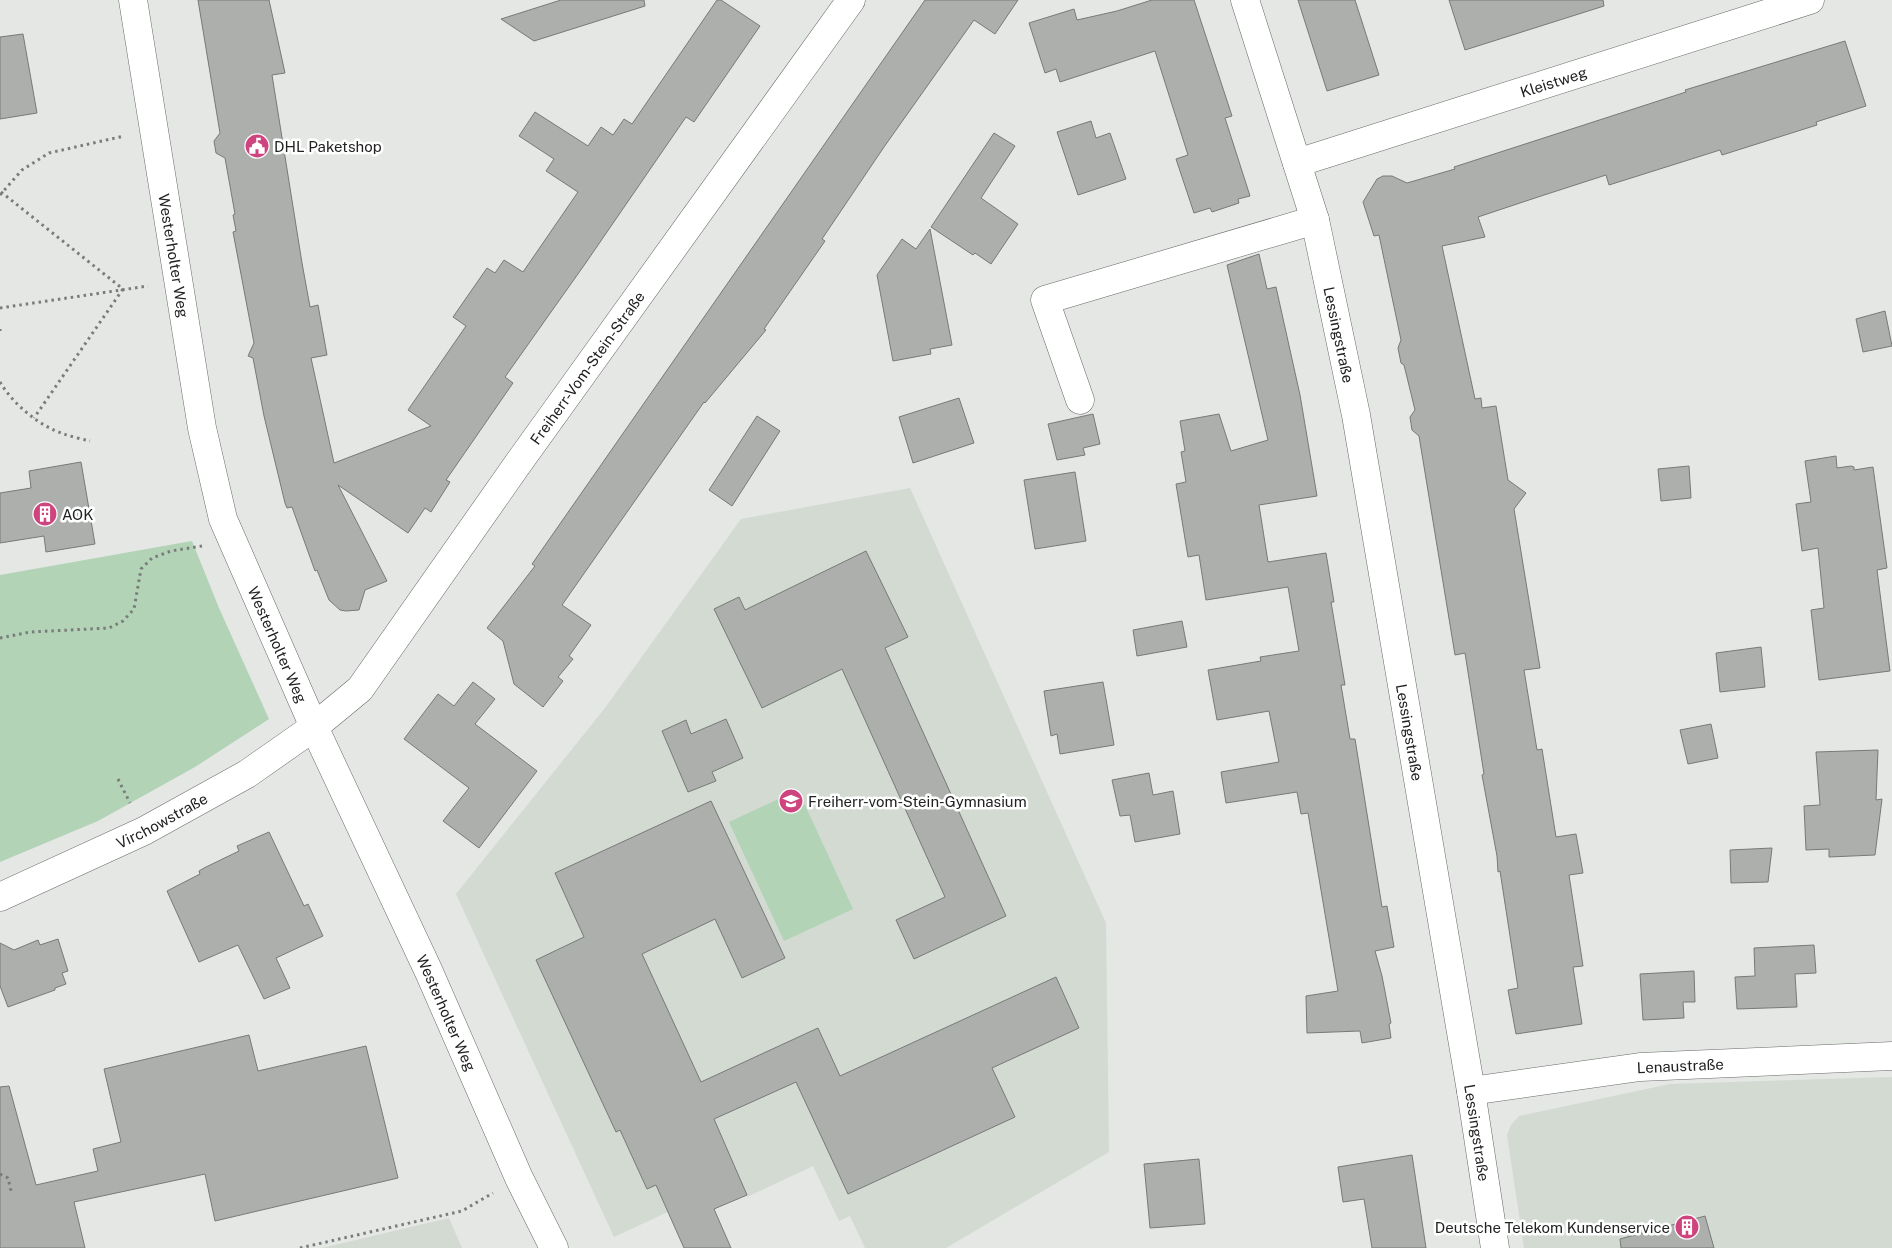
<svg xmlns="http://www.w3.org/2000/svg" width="1892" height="1248" viewBox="0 0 1892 1248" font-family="'Public Sans',sans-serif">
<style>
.built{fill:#d2dad2}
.green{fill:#b2d3b6}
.building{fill:#acafac;stroke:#777a78}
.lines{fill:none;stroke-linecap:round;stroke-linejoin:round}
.minor-casing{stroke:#686a68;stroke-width:29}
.path{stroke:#7a7c7b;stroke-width:3;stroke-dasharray:2.5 4;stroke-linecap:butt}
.minor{stroke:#fff;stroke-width:28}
.labels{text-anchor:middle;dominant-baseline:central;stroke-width:5;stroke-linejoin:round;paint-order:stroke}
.street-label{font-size:15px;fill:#212222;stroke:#fff}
.poi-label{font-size:15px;fill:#212222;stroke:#fff;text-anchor:start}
</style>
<rect width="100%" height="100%" fill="#e4e7e4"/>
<!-- built -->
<path class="built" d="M 910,488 L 1106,923 L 1109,1152 L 946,1248 L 865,1248 L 850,1216 L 839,1221 L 813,1166 L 747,1197 L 747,1195 L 700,1197 L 614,1237 L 456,894 L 605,708 L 741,519 Z
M 1892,1077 L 1892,1248 L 1524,1248 L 1507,1135 L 1511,1125 L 1519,1116 L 1670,1084 Z
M 449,1218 L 462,1248 L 322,1248 Z"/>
<!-- green -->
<path class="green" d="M 192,541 L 219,608 L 269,719 L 195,767 L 98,821 L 0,862 L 0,575 Z
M 798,790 L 853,909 L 784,941 L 729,822 Z"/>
<!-- building -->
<path class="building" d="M 198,0 L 269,0 L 285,73 L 272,75 L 302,263 L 310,307 L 318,305 L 327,355 L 311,358 L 334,463 L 431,426 L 408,410 L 466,326 L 453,317 L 487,268 L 495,273 L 504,260 L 523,272 L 578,192 L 546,171 L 554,159 L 519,136 L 535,112 L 588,146 L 601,127 L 613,135 L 624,119 L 632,124 L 717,0 L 721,0 L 760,26 L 694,122 L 686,117 L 585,264 L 505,377 L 513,383 L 446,480 L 450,482 L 431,512 L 425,508 L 408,533 L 338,485 L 387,581 L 365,590 L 359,610 L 346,611 L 340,610 L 329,600 L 317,570 L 315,571 L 292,507 L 287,508 L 285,503 L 264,416 L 253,358 L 248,356 L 254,343 L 233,232 L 236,231 L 233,215 L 235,214 L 225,158 L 216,153 L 214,141 L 220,133 Z
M 561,0 L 644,0 L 645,6 L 534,41 L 501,19 Z
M 925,0 L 1018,0 L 995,34 L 974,20 L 884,147 L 822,239 L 825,241 L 764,329 L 766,330 L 705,403 L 704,402 L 562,605 L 591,625 L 569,656 L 573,659 L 558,677 L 563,681 L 543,707 L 514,684 L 503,641 L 487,628 L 535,566 L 532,564 Z
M 1152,0 L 1194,0 L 1232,116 L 1225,118 L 1250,196 L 1238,199 L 1239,203 L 1212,212 L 1210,208 L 1194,213 L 1176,159 L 1188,155 L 1155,51 L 1060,82 L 1056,69 L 1045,73 L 1029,23 L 1074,9 L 1077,20 L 1117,11 Z
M 1298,0 L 1355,0 L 1379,75 L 1327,91 Z
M 1449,0 L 1603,0 L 1604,6 L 1465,50 Z
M 23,34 L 37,113 L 0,119 L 0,37 Z
M 1845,41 L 1866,106 L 1816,122 L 1817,125 L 1722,155 L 1720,150 L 1609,185 L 1606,175 L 1538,197 L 1478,217 L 1485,237 L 1442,246 L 1475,399 L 1481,398 L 1482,408 L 1496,406 L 1508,480 L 1526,493 L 1514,509 L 1540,668 L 1524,670 L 1537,750 L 1542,749 L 1556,837 L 1576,834 L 1583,873 L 1569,875 L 1583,966 L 1573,967 L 1582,1024 L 1516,1034 L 1508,990 L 1518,988 L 1500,871 L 1498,872 L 1497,856 L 1482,775 L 1484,774 L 1465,653 L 1455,655 L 1419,436 L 1412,430 L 1410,417 L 1415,410 L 1404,365 L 1401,363 L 1398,348 L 1401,340 L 1379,235 L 1374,236 L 1363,202 L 1377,179 L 1383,176 L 1392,176 L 1407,183 L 1455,169 L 1454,167 L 1686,92 L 1685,90 Z
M 1091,121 L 1096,138 L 1110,133 L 1126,179 L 1078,195 L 1057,132 Z
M 994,133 L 1015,146 L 981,198 L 1018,224 L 991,264 L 975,253 L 973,255 L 931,227 Z
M 930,229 L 952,345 L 930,349 L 931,354 L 893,361 L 877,275 L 902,239 L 916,249 Z
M 1259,254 L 1267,289 L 1276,287 L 1300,395 L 1317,496 L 1259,505 L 1268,562 L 1326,553 L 1334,602 L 1331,602 L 1345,685 L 1341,685 L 1350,739 L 1355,739 L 1382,907 L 1387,906 L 1394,947 L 1375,951 L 1382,976 L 1391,1023 L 1389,1024 L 1391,1038 L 1362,1043 L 1360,1031 L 1307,1033 L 1306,996 L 1338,991 L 1308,813 L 1301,814 L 1297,792 L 1226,803 L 1221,772 L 1279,762 L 1269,711 L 1217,720 L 1208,670 L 1261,661 L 1260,657 L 1299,651 L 1288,587 L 1206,600 L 1199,555 L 1188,557 L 1176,484 L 1186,482 L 1181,452 L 1185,451 L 1180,421 L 1219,414 L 1231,451 L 1268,440 L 1227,265 Z
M 1885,311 L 1892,346 L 1863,352 L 1856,319 Z
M 959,398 L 974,443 L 913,463 L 899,417 Z
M 1093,414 L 1100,444 L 1083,448 L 1085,455 L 1057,460 L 1048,424 Z
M 757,416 L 780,431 L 732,506 L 709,490 Z
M 1836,456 L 1837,468 L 1851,466 L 1854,467 L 1854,470 L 1873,467 L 1887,568 L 1877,570 L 1890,671 L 1819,680 L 1811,610 L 1824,608 L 1818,548 L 1802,551 L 1796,504 L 1811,502 L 1805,461 Z
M 81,462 L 95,544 L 46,552 L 44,536 L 0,543 L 0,493 L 31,488 L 29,471 Z
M 1689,466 L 1691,498 L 1661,501 L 1658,469 Z
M 1075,472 L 1086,541 L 1035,549 L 1024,480 Z
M 866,551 L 908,637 L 885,648 L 1006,916 L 914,959 L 896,920 L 945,897 L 842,669 L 762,708 L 714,609 L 739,597 L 745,610 Z
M 1182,621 L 1187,647 L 1137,656 L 1133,630 Z
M 1761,647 L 1765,687 L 1720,692 L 1716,653 Z
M 473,682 L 495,699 L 475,724 L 537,771 L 479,848 L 443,821 L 469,788 L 404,739 L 438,694 L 454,706 Z
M 1103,682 L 1114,745 L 1060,754 L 1057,734 L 1051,736 L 1044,691 Z
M 726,719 L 743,758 L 712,772 L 716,781 L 688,792 L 662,731 L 686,720 L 691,734 Z
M 1711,724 L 1718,758 L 1688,764 L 1680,730 Z
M 1878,750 L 1876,800 L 1882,799 L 1875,855 L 1829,857 L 1829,849 L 1806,850 L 1804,806 L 1820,805 L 1816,752 Z
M 1149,773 L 1153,795 L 1173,791 L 1180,834 L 1135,842 L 1130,815 L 1120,816 L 1112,780 Z
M 711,801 L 785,958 L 742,978 L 715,919 L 642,954 L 701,1082 L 818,1028 L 840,1076 L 1056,977 L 1079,1028 L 992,1068 L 1015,1117 L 848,1194 L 796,1082 L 714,1119 L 747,1195 L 714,1209 L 731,1248 L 684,1248 L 656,1185 L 647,1189 L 620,1130 L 616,1132 L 536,960 L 584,937 L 555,873 Z
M 269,832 L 304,906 L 308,904 L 323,936 L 276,958 L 290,988 L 264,999 L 238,945 L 199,962 L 167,891 L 200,874 L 199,871 L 204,868 L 239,851 L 237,846 Z
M 1772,848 L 1768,882 L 1731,883 L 1730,850 Z
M 58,939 L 68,971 L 62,973 L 66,984 L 55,988 L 55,990 L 8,1007 L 0,986 L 0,943 L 14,950 L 38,940 L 40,945 Z
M 1814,945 L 1816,973 L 1795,974 L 1797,1007 L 1737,1009 L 1735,977 L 1755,976 L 1754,948 Z
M 1694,971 L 1695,1002 L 1683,1002 L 1684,1018 L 1643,1020 L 1640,974 Z
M 249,1035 L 258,1071 L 366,1046 L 398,1178 L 215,1221 L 205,1174 L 74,1202 L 85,1248 L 0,1248 L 0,1087 L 9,1086 L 36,1185 L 98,1171 L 93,1149 L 121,1142 L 104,1069 Z
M 1412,1155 L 1426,1248 L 1372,1248 L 1364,1199 L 1343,1202 L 1338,1167 Z
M 1199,1159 L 1205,1224 L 1150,1228 L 1144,1164 Z
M 1705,1216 L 1714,1248 L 1621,1248 L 1620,1239 Z"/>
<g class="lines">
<defs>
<g id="minor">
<path id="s1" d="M 133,0 L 202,428 L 223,519 L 314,727 L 429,972 L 519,1178 L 554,1248"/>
<path id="s2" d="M 1245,0 L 1315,220 L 1356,415 L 1471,1091 L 1495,1248"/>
<path id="s3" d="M 1297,163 L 1810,0"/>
<path d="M 1080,400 L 1045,300 L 1315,220"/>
<path id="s4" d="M 0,897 L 144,831 L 247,774 L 314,727 L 360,689 L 517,465 L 851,0"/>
<path id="s5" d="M 1471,1091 L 1640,1067 L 1892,1056"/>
</g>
</defs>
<!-- minor casing -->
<use href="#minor" class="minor-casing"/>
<!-- path -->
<path class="path" d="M 1,192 L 123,289 L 34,418
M 0,195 L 22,170 L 49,153 L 124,136
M 0,308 L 148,286
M 0,329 L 0,331
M 0,382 C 13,404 39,426 64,434 C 72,437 82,439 90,441
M 0,638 L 30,632 L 109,628 L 123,621 L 134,609 L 141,569 L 152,558 L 171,551 L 202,546
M 118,779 L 130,803
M 0,1174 L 8,1178 L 11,1191
M 300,1248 L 462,1211 L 493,1193"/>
<!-- minor -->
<use href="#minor" class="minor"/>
</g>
<!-- icons -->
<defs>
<symbol id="civic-disc" viewBox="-11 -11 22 22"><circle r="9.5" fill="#cd447e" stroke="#fff"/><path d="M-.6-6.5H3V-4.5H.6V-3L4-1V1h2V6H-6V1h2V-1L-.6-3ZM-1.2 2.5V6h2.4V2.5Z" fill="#fff"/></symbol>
<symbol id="building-disc" viewBox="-11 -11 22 22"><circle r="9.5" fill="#cd447e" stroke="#fff"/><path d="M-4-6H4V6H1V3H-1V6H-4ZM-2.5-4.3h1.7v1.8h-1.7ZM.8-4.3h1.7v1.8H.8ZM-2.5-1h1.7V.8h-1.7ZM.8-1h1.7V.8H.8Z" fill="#fff"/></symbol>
<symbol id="school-disc" viewBox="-11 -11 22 22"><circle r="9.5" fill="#cd447e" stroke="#fff"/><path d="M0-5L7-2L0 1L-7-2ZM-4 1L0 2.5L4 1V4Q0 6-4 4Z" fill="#fff"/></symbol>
</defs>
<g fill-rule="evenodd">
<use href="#civic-disc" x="243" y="132" width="28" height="28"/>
<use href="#building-disc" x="31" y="500" width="28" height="28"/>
<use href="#school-disc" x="777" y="787" width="28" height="28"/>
<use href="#building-disc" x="1673" y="1213" width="28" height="28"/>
</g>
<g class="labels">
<!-- street labels -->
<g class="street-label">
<text stroke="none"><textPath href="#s3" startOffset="269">Kleistweg</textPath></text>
<text stroke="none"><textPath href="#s1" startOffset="259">Westerholter Weg</textPath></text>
<text stroke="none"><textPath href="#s2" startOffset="348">Lessingstraße</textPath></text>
<text stroke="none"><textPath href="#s4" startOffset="811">Freiherr-Vom-Stein-Straße</textPath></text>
<text stroke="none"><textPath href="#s1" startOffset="664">Westerholter Weg</textPath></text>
<text stroke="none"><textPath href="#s2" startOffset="752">Lessingstraße</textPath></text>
<text stroke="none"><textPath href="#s4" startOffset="179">Virchowstraße</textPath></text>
<text stroke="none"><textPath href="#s1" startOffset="1069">Westerholter Weg</textPath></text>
<text stroke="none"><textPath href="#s5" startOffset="211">Lenaustraße</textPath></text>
<text stroke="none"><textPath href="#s2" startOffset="1158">Lessingstraße</textPath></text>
</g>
<!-- poi labels -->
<g class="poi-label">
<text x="274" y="146">DHL Paketshop</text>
<text x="62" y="514">AOK</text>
<text x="808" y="801">Freiherr-vom-Stein-Gymnasium</text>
<text x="1670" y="1227" text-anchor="end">Deutsche Telekom Kundenservice</text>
</g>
</g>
</svg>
